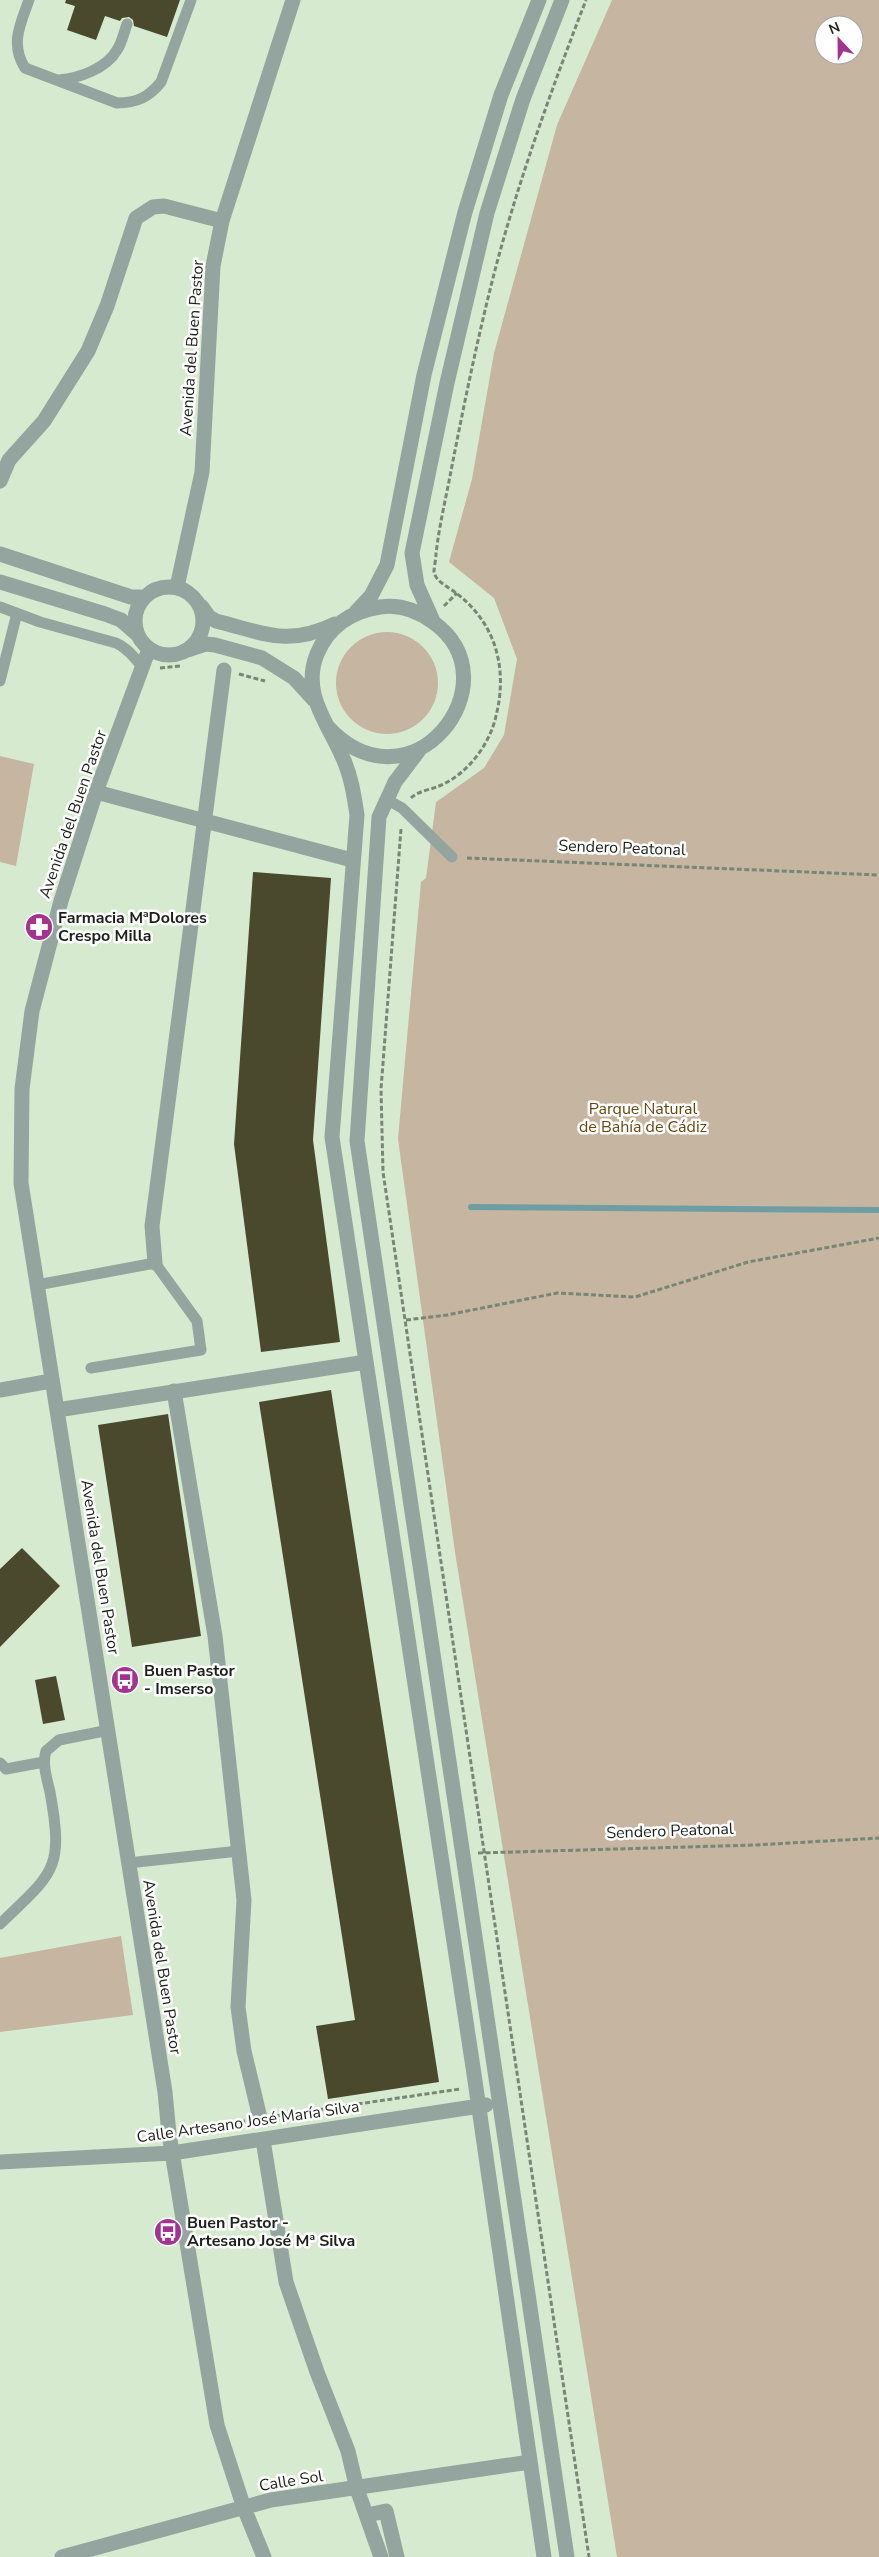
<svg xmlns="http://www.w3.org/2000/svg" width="879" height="2557" viewBox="0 0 879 2557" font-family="'Nunito Sans',sans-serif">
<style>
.green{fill:#c5b5a1;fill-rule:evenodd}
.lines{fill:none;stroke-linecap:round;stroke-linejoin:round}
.stream{stroke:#6e9ea3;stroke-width:6}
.building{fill:#4a492e}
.path{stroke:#788674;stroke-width:3;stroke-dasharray:5 2.5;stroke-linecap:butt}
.service{stroke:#94a49e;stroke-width:11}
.pedestrian{stroke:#94a49e;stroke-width:15}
.minor{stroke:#94a49e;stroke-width:15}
.tertiary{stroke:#94a49e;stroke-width:15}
.labels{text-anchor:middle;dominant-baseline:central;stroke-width:5;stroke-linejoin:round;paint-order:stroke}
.street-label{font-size:16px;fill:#1a2218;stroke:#fff}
.poi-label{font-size:16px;font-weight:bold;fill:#1a2218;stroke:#fff;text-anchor:start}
.park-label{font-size:16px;fill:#69460e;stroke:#fff}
</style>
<rect width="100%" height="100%" fill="#d6ead0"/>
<!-- green -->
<path class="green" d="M 612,0 L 879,0 L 879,2557 L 617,2557 L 455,1552 L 398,1139 L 421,882 L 426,878 L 436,802 L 484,768 L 504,735 L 517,659 L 494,598 L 449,562 L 472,479 L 494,353 L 557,125 ZM 824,25 L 854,25 L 854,55 L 824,55 Z
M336 683a51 51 0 1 1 102 0a51 51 0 1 1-102 0Z
M 0,756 L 34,764 L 16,866 L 0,862 Z
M 121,1936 L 133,2015 L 0,2032 L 0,1958 Z"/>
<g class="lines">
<!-- stream -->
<path class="stream" d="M 471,1207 L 879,1210"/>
</g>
<!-- building -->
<path class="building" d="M 66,0 L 180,0 L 167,37 L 134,26 L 133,20 L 129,17 L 122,18 L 120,21 L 105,16 L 96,40 L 67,30 L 75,6 L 65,3 Z
M 253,872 L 331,878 L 313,1140 L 340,1342 L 261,1352 L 234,1144 Z
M 331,1390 L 439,2082 L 328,2099 L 316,2026 L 355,2020 L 259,1402 Z
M 168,1414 L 201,1636 L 132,1647 L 98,1425 Z
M 22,1548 L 60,1586 L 0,1647 L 0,1569 Z
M 56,1676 L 65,1720 L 43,1724 L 35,1680 Z"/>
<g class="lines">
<!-- path -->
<path class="path" d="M 444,606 L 457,593
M 160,668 L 181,666
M 239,674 L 265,681
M 411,798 C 418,791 430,790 439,786 C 467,775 490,744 496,716 C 508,669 496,623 456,593 C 449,587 436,582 434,572 C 434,567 436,559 436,554 C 439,526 446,498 451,471 C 464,404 478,336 495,270 C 519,179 552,88 586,0
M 401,829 L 381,1089 L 383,1172 L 589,2557
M 467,858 L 879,875
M 406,1320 L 447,1315 L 557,1293 L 635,1297 L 748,1262 L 879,1238
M 478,1853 L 755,1845 L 879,1838
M 276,2116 L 460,2089
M 184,2130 L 245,2121"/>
<!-- service -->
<path class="service" d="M 29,0 C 20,25 10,44 25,68 L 117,103 C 137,103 149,97 161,82 L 191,0
M 59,80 C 79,78 106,69 117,50 C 122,43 124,32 127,24
M 0,607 L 40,622 L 116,643 C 128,648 134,658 143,667
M 0,681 L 17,613
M 386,799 L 402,808 L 452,857
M 37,1285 L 155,1263 L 197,1321 L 201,1350 L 91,1368
M 0,1763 L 6,1769 L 44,1762
M 128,1863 L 239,1851
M 0,1924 C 54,1872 64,1870 50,1792 C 47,1779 42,1764 46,1751 L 59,1740 L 109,1730"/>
<!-- pedestrian -->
<path class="pedestrian" d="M 96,792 L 352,860
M 155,1263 L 152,1226 L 224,670
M 174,1391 L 215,1636 L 244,1900 L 238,2007 L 244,2051 L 260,2118
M 263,2140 L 286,2282 L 317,2372 L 348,2451 L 357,2489 L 381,2557
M 367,2515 L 386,2511 L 397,2557"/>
<!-- minor -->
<path class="minor" d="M 0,481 L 9,460 L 44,421 L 88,351 L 107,306 L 136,218 L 153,207 L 164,206 L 222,221
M 177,587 L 202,472 L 213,266 L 222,221 L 293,0"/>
<!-- tertiary -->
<path class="tertiary" d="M 0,554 L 131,597 L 144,597
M 0,582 L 105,614 L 121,620 L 137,634
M135 621a34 34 0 1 1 68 0a34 34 0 1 1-68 0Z
M 202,607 L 209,617 L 216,621 C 264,633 287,647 335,624
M 356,612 L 371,596 L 387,565 L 424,375 L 465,212 L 501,95 L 539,0
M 433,621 L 417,585 L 412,553 L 447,383 L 487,213 L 523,99 L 562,0
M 149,649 L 96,792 L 61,901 L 32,1011 L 22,1089 L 21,1183 L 165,2092 L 169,2134 L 217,2425 L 244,2508 L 264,2557
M 188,650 L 206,644 L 215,645 L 262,658 L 294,678 L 314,700
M 327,726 C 410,817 517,682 433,622 C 418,611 399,604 380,607 C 351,611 328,627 317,654 C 301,693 328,723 342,756 C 351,775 354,795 357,815 L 332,1137 L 474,2074 L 544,2557
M 420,749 L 395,782 L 379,817 L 357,1141 L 567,2557
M 0,1390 L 51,1381
M 57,1410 L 366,1362
M 0,2162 L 172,2153 L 486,2105
M 62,2557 L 271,2500 L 530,2462"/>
</g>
<!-- icons -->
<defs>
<symbol id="pharmacy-disc" viewBox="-11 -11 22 22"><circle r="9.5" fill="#a4338f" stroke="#fff"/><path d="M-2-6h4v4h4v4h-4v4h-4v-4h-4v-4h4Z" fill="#fff"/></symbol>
<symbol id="bus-disc" viewBox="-11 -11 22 22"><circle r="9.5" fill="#a4338f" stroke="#fff"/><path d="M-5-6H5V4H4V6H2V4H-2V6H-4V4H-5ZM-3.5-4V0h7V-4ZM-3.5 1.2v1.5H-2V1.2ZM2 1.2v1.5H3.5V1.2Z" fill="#fff"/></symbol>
</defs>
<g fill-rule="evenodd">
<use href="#pharmacy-disc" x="23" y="911" width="32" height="32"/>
<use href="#bus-disc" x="109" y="1664" width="32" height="32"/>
<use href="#bus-disc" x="152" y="2216" width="32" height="32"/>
</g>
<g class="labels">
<!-- street labels -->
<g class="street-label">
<text transform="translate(192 348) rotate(-86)">Avenida del Buen Pastor</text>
<text transform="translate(73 814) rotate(-71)">Avenida del Buen Pastor</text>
<text transform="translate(622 848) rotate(2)">Sendero Peatonal</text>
<text transform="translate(100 1567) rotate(81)">Avenida del Buen Pastor</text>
<text transform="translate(670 1831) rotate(-2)">Sendero Peatonal</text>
<text transform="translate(162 1967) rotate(81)">Avenida del Buen Pastor</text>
<text transform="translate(248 2122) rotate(-8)">Calle Artesano José María Silva</text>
<text transform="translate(291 2481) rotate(-9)">Calle Sol</text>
</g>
<!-- poi labels -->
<g class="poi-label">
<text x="58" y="918">Farmacia MªDolores<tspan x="58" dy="18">Crespo Milla</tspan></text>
<text x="144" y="1671">Buen Pastor<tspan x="144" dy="18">- Imserso</tspan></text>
<text x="187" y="2223">Buen Pastor -<tspan x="187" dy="18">Artesano José Mª Silva</tspan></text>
</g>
<!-- park labels -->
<g class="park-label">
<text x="643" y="1109">Parque Natural<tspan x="643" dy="18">de Bahía de Cádiz</tspan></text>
</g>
</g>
<!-- north arrow -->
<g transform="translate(839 40) rotate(338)"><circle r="24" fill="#ffffff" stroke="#a3a7a3"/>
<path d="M0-4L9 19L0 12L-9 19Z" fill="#a4338f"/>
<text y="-8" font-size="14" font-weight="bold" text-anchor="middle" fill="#1a2218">N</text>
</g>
</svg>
